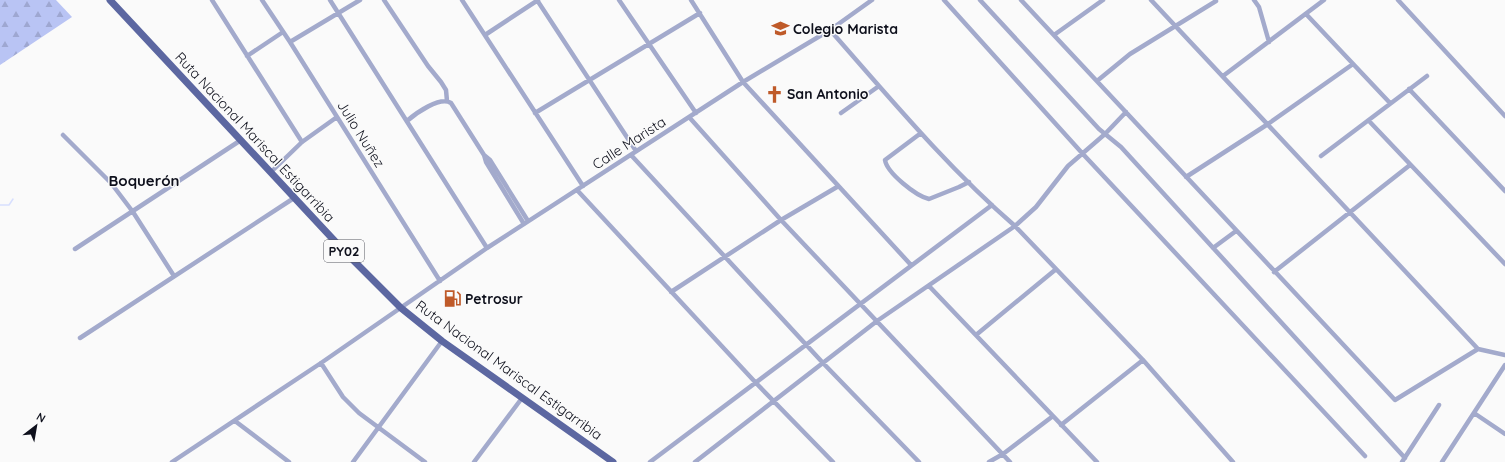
<svg xmlns="http://www.w3.org/2000/svg" width="1505" height="462" viewBox="0 0 1505 462" font-family="Quicksand,sans-serif">
<style>
.forest{fill:url(#forest-firs)}
.lines{fill:none;stroke-linecap:round;stroke-linejoin:round}
.stream{stroke:#d7dffe;stroke-width:1.5}
.minor{stroke:#a3aacc;stroke-width:4.5}
.primary{stroke:#5c67a1;stroke-width:7}
.labels{text-anchor:middle;dominant-baseline:central;stroke-width:3;stroke-linejoin:round;paint-order:stroke}
.shield{fill:#fafafa;stroke:#55565f;stroke-width:1}
.shield-label{font-size:13px;font-weight:bold;fill:#0e101c}
.poi-label{font-size:14px;font-weight:bold;fill:#0e101c;stroke:#fafafa;text-anchor:start}
.street-label{font-size:14px;fill:#0e101c;stroke:#fafafa}
.neighbourhood-label{font-size:15px;font-weight:bold;fill:#0e101c;stroke:#fafafa}
</style>
<defs>
<pattern id="forest-firs" width="22" height="20" patternUnits="userSpaceOnUse"><rect width="22" height="20" fill="#b9c4f4"/><path d="M5 1l3.5 6h-7zM16 11l3.5 6h-7z" fill="#9ea7d1"/></pattern>
</defs>
<rect width="100%" height="100%" fill="#fafafa"/>
<!-- forest -->
<path class="forest" d="M 0,0 L 56,0 L 72,17 L 0,65 Z"/>
<g class="lines">
<!-- stream -->
<path class="stream" d="M 0,205 L 9,205 L 13,199"/>
<!-- minor -->
<path class="minor" d="M 212,0 L 302,142
M 262,0 L 290,42 L 440,281
M 330,0 L 487,248
M 384,0 L 428,66 L 441,82 L 446,90 L 447,101
M 462,0 L 583,186
M 537,0 L 636,151
M 619,0 L 696,113
M 691,0 L 743,82 L 911,265
M 944,0 L 1082,153 L 1365,456
M 980,0 L 1099,129 L 1121,147 L 1405,458
M 1021,0 L 1395,400 L 1478,349
M 1151,0 L 1478,349 L 1505,355
M 1254,0 L 1259,7 L 1269,42
M 1398,0 L 1505,116
M 1306,14 L 1390,103
M 830,30 C 889,97 947,167 1015,226 L 1143,360 L 1233,462
M 485,35 L 538,0
M 1054,35 L 1103,0
M 290,42 L 360,0
M 247,56 L 283,32
M 1223,76 L 1324,0
M 1097,81 L 1130,54 L 1216,1
M 1409,89 L 1505,191
M 535,113 L 700,13
M 841,113 L 879,86
M 689,117 L 781,220 L 1010,462
M 407,121 C 416,113 440,96 451,103 L 484,155
M 1369,121 L 1505,264
M 921,133 L 885,160 C 887,173 916,196 929,199 L 959,187 L 969,182
M 63,135 L 111,183 L 133,212 L 174,276
M 631,155 L 823,363 L 919,462
M 1321,156 L 1427,76
M 271,172 L 302,142 L 337,117
M 1186,177 L 1268,124 L 1353,64
M 577,190 L 756,383 L 833,462
M 524,224 L 486,162 L 484,155 L 490,160 L 528,221
M 1213,248 L 1236,231
M 75,249 L 241,140
M 1274,272 L 1410,165
M 929,286 L 1097,462
M 671,292 L 781,220 L 837,187
M 976,335 L 1055,270
M 80,338 L 294,198
M 321,363 L 343,397 L 359,413 L 425,462
M 1474,413 L 1505,434
M 235,421 L 289,462
M 1061,425 L 1143,360
M 172,462 L 321,363 L 487,248 L 743,82 L 830,30 L 872,0
M 353,462 L 442,341
M 474,462 L 522,398
M 650,462 L 992,205
M 695,462 L 877,321 L 1015,226 L 1036,207 L 1068,166 L 1105,134 L 1126,112
M 989,462 L 1003,454 L 1053,416
M 1402,462 L 1439,405
M 1442,462 L 1505,365"/>
<!-- primary -->
<path class="primary" d="M 110,0 L 344,251 L 401,308 L 442,341 L 613,462"/>
</g>
<!-- icons -->
<defs>
<symbol id="school-bare" viewBox="-9 -9 18 18"><path d="M0-5L7-2L0 1L-7-2ZM-4 1L0 2.5L4 1V4Q0 6-4 4Z" fill="#bf5a29" stroke="#fafafa" stroke-width="2.5" paint-order="stroke"/></symbol>
<symbol id="church-bare" viewBox="-9 -9 18 18"><path d="M-1.2-6h2.4v3.5h3.3v2.4h-3.3V6h-2.4V-.1h-3.3v-2.4h3.3Z" fill="#bf5a29" stroke="#fafafa" stroke-width="2.5" paint-order="stroke"/></symbol>
<symbol id="fuel-bare" viewBox="-9 -9 18 18"><path d="M-5.5-6h7V0h2V4h1.3V-2.5L3-4.5l.8-.8L6-3V5H2.5V1h-1V6h-7ZM-4.2-4.7v3.2H.2V-4.7Z" fill="#bf5a29" stroke="#fafafa" stroke-width="2.5" paint-order="stroke"/></symbol>
</defs>
<g fill-rule="evenodd">
<use href="#school-bare" x="768" y="16" width="25" height="25"/>
<use href="#church-bare" x="762" y="82" width="25" height="25"/>
<use href="#fuel-bare" x="440" y="286" width="25" height="25"/>
</g>
<g class="labels">
<!-- shield labels -->
<rect class="shield" x="324" y="240" width="40" height="22" rx="3"/>
<g class="shield-label">
<text x="344" y="251">PY02</text>
</g>
<!-- poi labels -->
<g class="poi-label">
<text x="793" y="29">Colegio Marista</text>
<text x="787" y="94">San Antonio</text>
<text x="465" y="299">Petrosur</text>
</g>
<!-- street labels -->
<g class="street-label">
<text transform="translate(361 134) rotate(58)">Julio Nuñez</text>
<text transform="translate(255 137) rotate(47)">Ruta Nacional Mariscal Estigarribia</text>
<text transform="translate(629 143) rotate(-33)">Calle Marista</text>
<text transform="translate(509 370) rotate(36)">Ruta Nacional Mariscal Estigarribia</text>
</g>
<!-- neighbourhood labels -->
<g class="neighbourhood-label">
<text x="144" y="180">Boquerón</text>
</g>
</g>
<!-- north arrow -->
<g transform="translate(36 426) rotate(31)" stroke="#fafafa" stroke-width="3" paint-order="stroke">
<path d="M0-3L7 15L0 10L-7 15Z" fill="#0e101c"/>
<text y="-6" font-size="11" font-weight="bold" text-anchor="middle" fill="#0e101c">N</text>
</g>
</svg>
